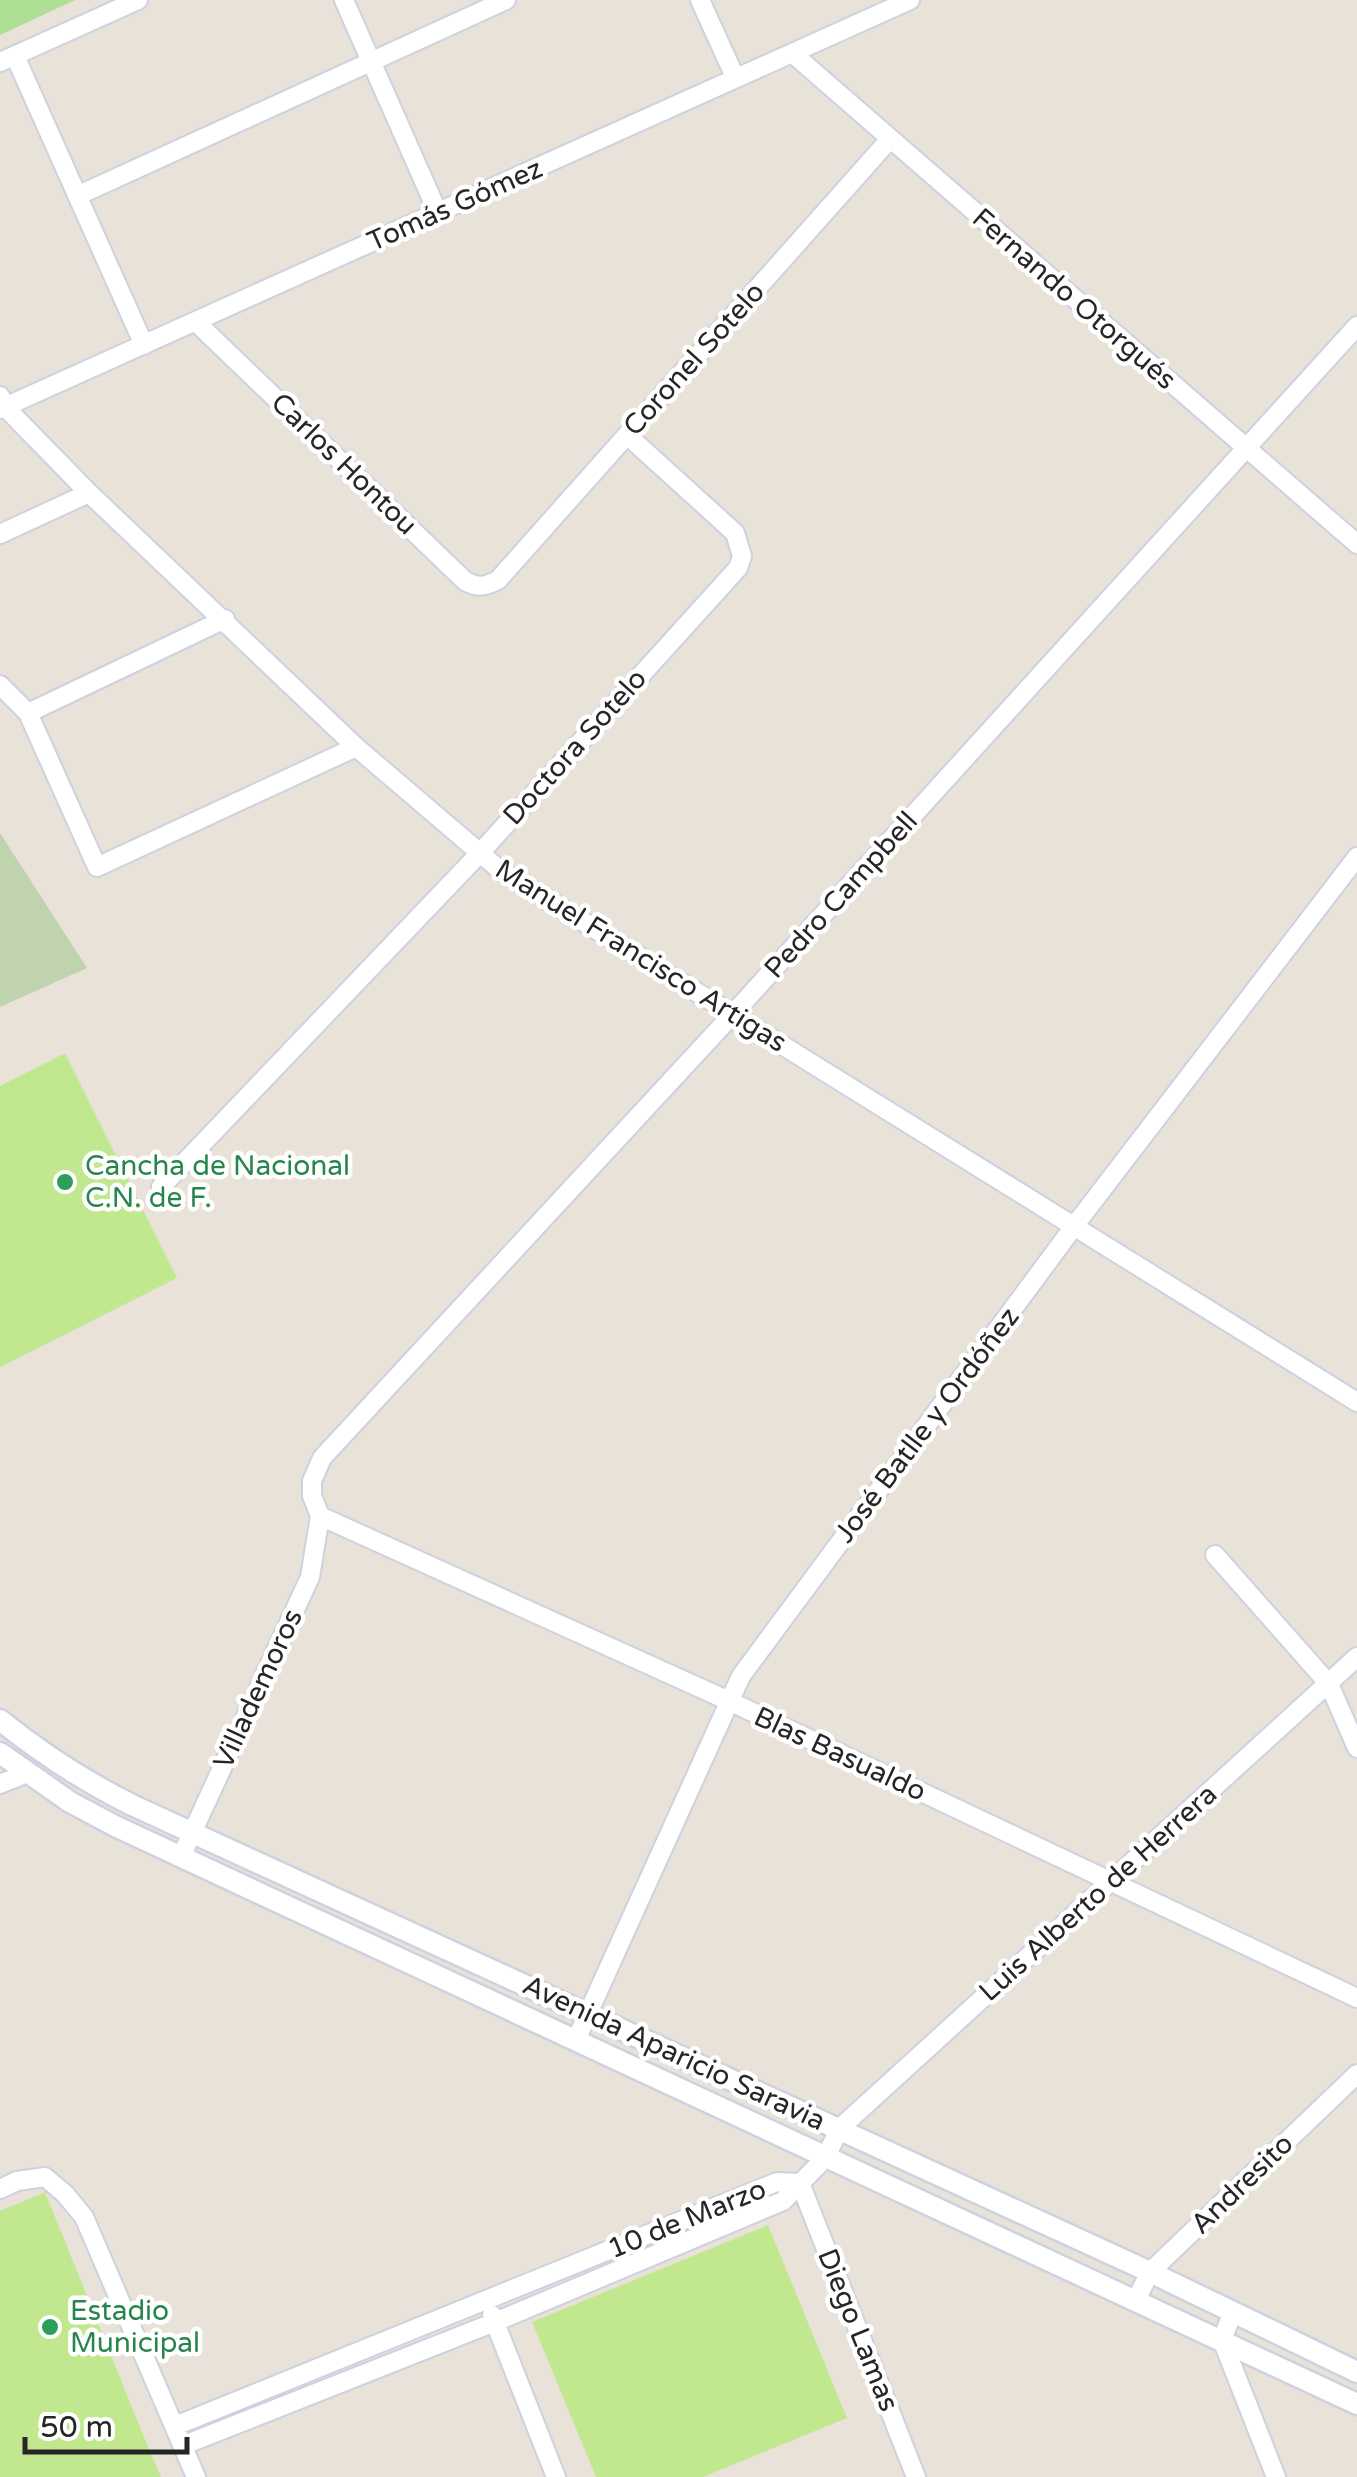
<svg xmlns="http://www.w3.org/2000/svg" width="1357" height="2477" viewBox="0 0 1357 2477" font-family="'Varela Round',sans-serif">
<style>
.green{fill:#ade094}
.cemetery{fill:#c0d3af}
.pitch{fill:#c2e88f}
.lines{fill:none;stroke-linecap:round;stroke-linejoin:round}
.minor-casing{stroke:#cdd1e0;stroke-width:22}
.tertiary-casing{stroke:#cdd1e0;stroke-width:25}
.minor{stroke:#fff;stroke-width:18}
.tertiary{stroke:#fff;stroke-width:20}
.leisure-dot{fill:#2e9e5b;stroke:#fff;stroke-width:4}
.labels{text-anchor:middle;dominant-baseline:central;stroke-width:9;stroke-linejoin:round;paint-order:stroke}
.street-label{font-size:28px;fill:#262626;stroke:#fff}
.leisure-label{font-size:28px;fill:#27864d;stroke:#fff;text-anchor:start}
</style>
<rect width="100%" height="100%" fill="#e9e2d8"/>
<!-- green -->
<path class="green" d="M 0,0 L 75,0 L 0,35 Z"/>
<!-- cemetery -->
<path class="cemetery" d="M 0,833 L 87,968 L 0,1007 Z"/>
<!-- pitch -->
<path class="pitch" d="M 65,1053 L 177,1278 L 0,1367 L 0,1086 Z
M 45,2192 L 146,2442 L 161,2477 L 0,2477 L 0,2211 Z
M 768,2225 L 847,2418 L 703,2477 L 596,2477 L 532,2322 Z"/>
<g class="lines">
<defs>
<path id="minor" d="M 344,0 L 438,213
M 700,0 L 735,77
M 792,53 L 1357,544
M 15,56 L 144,345
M 0,62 L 138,0
M 79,195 L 506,0
M 196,322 L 465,581 C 478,588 484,587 498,580 L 890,139
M 0,396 L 5,407 L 89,493 L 356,747 L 500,870 L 1357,1402
M 0,409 L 910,0
M 0,534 L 89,493
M 0,685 L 28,713 L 97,867 L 356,747
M 28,713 L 225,619
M 161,1187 L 480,853 L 738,568 L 742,556 L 735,533 L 627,435
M 320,1516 L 729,1701 L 1357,1998
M 1215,1555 L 1329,1684 L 1357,1748
M 0,1784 L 25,1774
M 181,1857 L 310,1577 L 320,1516 L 312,1496 L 312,1481 L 322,1458 L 732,1015 L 1357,326
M 576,2040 L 741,1676 L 1075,1225 L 1357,857
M 800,2183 L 916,2477
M 0,2189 L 17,2181 L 45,2177 L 65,2194 L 84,2217 L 196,2477
M 1136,2300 L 1150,2272 L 1357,2074
M 1232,2314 L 1222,2340 L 1276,2477
M 492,2315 L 556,2477
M 175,2426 L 777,2182 L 800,2183
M 184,2445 L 495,2322 L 783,2201 L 826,2157 L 839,2129 L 1357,1657"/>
<path id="tertiary" d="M 0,1720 C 42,1754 84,1781 132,1805 L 1150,2272 L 1357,2372
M 0,1753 L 70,1802 L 115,1826 L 1357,2404"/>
</defs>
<!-- minor casing -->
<use href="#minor" class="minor-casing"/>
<!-- tertiary casing -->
<use href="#tertiary" class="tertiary-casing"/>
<!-- minor -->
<use href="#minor" class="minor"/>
<!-- tertiary -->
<use href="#tertiary" class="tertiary"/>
</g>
<!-- markers -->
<g class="leisure-dot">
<circle cx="65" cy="1182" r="10"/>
<circle cx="50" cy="2327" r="10"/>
</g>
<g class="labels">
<!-- street labels -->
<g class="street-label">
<text transform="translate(455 205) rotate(-24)">Tomás Gómez</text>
<text transform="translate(1074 299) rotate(41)">Fernando Otorgués</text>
<text transform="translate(694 359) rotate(-48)">Coronel Sotelo</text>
<text transform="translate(344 464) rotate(44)">Carlos Hontou</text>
<text transform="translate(575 747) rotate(-48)">Doctora Sotelo</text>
<text transform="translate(841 895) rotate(-48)">Pedro Campbell</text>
<text transform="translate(641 956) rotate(32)">Manuel Francisco Artigas</text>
<text transform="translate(927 1425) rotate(-53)">José Batlle y Ordóñez</text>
<text transform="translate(258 1689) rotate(-65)">Villademoros</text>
<text transform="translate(840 1754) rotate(25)">Blas Basualdo</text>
<text transform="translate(1098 1893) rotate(-42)">Luis Alberto de Herrera</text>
<text transform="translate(674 2053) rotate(25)">Avenida Aparicio Saravia</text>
<text transform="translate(1242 2184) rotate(-44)">Andresito</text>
<text transform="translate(687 2219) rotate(-22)">10 de Marzo</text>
<text transform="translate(858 2330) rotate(68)">Diego Lamas</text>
</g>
<!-- leisure labels -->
<g class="leisure-label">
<text x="85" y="1166">Cancha de Nacional<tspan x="85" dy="32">C.N. de F.</tspan></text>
<text x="70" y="2311">Estadio<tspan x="70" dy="32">Municipal</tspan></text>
</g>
</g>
<!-- scale -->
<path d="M25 2437v15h162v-15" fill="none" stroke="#262626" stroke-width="5"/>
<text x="40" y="2437" font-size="30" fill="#262626" stroke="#ffffff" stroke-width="8" paint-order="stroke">50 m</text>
</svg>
